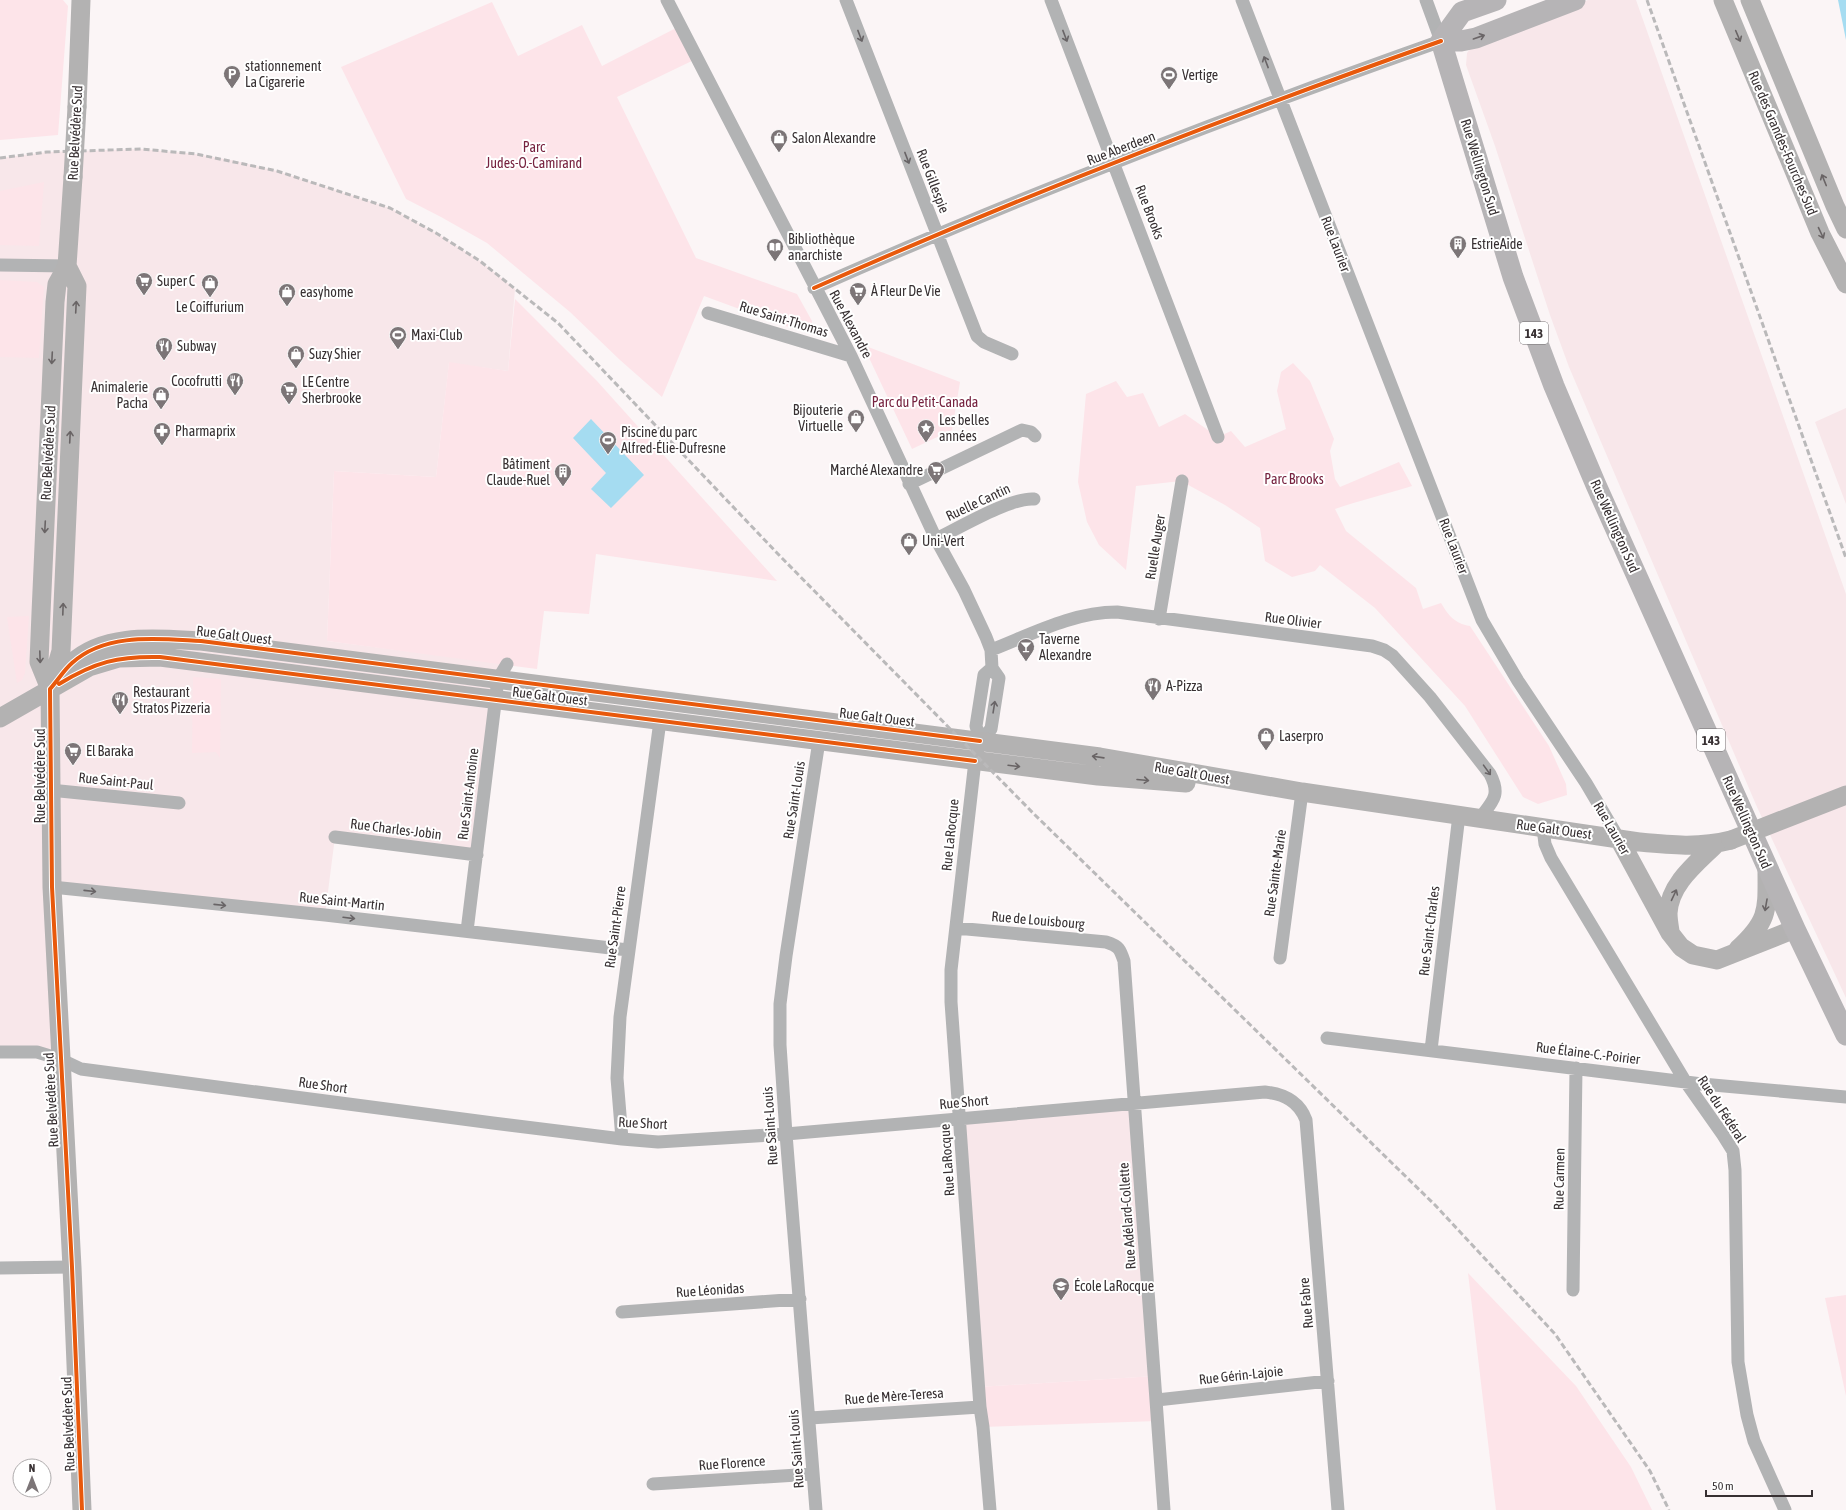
<svg xmlns="http://www.w3.org/2000/svg" width="1846" height="1510" viewBox="0 0 1846 1510" font-family="'Asap Condensed',sans-serif">
<style>
.built{fill:#f8e7ea}
.green{fill:#fde4e9}
.water{fill:#a5dcf1}
.lines{fill:none;stroke-linecap:round;stroke-linejoin:round}
.street{stroke:#b2b3b4;stroke-width:13}
.secondary{stroke:#b3b2b2;stroke-width:19}
.primary{stroke:#b6b4b6;stroke-width:21}
.rail{stroke:#bab9ba;stroke-width:3;stroke-dasharray:6 3;stroke-linecap:butt}
.secondary-bridge{stroke:#b3b2b2;stroke-width:19}
.cycleway-casing{stroke:#fff;stroke-width:6}
.cycleway{stroke:#e8590c;stroke-width:4}
.oneway{stroke:#686466}
.oneway2{stroke:#696465}
.oneway3{stroke:#6a6567}
.labels{text-anchor:middle;dominant-baseline:central;stroke-width:4;stroke-linejoin:round;paint-order:stroke}
.shield{fill:#fff;stroke:#736e70;stroke-width:1}
.shield-label{font-size:13px;font-weight:bold;fill:#373032}
.poi-label{font-size:14px;fill:#373032;stroke:#fff;text-anchor:start}
.street-label{font-size:14px;fill:#373032;stroke:#fff}
.park-label{font-size:14px;fill:#76223f;stroke:#fff}
</style>
<rect width="100%" height="100%" fill="#fbf5f6"/>
<!-- built -->
<path class="built" d="M 1588,0 L 1636,0 L 1846,594 L 1846,998 L 1757,807 L 1569,367 L 1550,315 L 1495,146 L 1466,65 L 1467,53 L 1474,44 Z
M 141,149 L 196,154 L 236,161 L 277,171 L 390,208 L 436,233 L 480,261 L 515,289 L 508,371 L 449,363 L 436,477 L 334,471 L 327,641 L 507,664 L 477,855 L 335,837 L 325,915 L 52,888 L 60,1059 L 0,1052 L 0,158 L 47,152 Z
M 1846,408 L 1846,504 L 1815,422 Z
M 1135,1105 L 1155,1376 L 978,1387 L 960,1118 Z"/>
<!-- green -->
<path class="green" d="M 0,0 L 63,0 L 68,6 L 58,135 L 0,140 Z
M 492,2 L 518,56 L 582,25 L 602,66 L 680,26 L 698,58 L 617,97 L 696,258 L 797,294 L 812,321 L 811,326 L 797,330 L 704,296 L 662,397 L 620,360 L 570,312 L 487,243 L 441,217 L 406,199 L 341,67 Z
M 44,182 L 39,246 L 0,245 L 0,191 Z
M 0,280 L 37,282 L 44,287 L 39,358 L 0,357 Z
M 515,299 L 597,381 L 777,581 L 596,554 L 589,614 L 544,611 L 537,669 L 327,641 L 334,471 L 436,477 L 449,362 L 508,371 Z
M 863,345 L 960,382 L 952,430 L 912,449 Z
M 1293,363 L 1310,381 L 1334,439 L 1330,451 L 1335,479 L 1340,487 L 1399,462 L 1412,486 C 1386,494 1361,500 1335,509 L 1346,531 L 1416,588 L 1423,609 L 1441,603 C 1449,616 1454,623 1470,626 L 1549,746 L 1566,784 L 1567,795 L 1538,804 L 1523,797 L 1465,706 L 1375,608 L 1320,565 L 1315,571 L 1292,577 L 1265,561 L 1260,528 L 1225,505 L 1181,481 L 1136,486 L 1126,570 L 1099,545 L 1087,522 L 1078,482 L 1086,394 L 1116,381 L 1127,397 L 1143,393 L 1159,427 L 1185,414 L 1218,437 L 1231,431 L 1245,447 L 1286,429 L 1277,391 L 1281,372 Z
M 29,616 L 25,673 L 22,680 L 17,683 L 7,617 Z
M 193,677 L 221,679 L 220,758 L 216,752 L 192,753 Z
M 1468,1273 L 1576,1386 L 1631,1467 L 1652,1510 L 1496,1510 Z
M 1846,1295 L 1846,1396 L 1825,1298 Z
M 1155,1376 L 1158,1421 L 983,1427 L 978,1387 Z"/>
<!-- water -->
<path class="water" d="M 1838,0 L 1846,0 L 1846,40 Z
M 591,419 L 644,475 L 611,508 L 591,489 L 606,473 L 573,438 Z"/>
<g class="lines">
<!-- street -->
<path class="street" d="M 667,0 L 851,356 L 936,539 L 964,590 L 986,637 L 991,650 L 992,668 L 999,678 L 991,729 L 980,741 L 975,761 L 951,970 L 951,1002 L 980,1407 L 983,1427 L 990,1510
M 846,0 L 977,336 L 984,342 L 1012,354
M 1051,0 L 1218,437
M 1242,0 L 1482,620 L 1518,681 L 1586,783 L 1619,839
M 0,265 L 67,266
M 814,288 C 1019,197 1229,116 1441,41 L 1426,0
M 708,313 L 851,356
M 909,484 L 1022,430 L 1031,432 L 1035,436
M 936,539 C 959,528 1011,497 1034,499
M 1159,619 L 1182,481
M 991,650 C 1032,634 1073,612 1117,612 L 1372,646 L 1384,650 L 1393,656 L 1430,697 L 1490,774 C 1501,795 1493,801 1480,818
M 980,741 L 976,726 L 984,675 L 992,668
M 50,790 L 179,803
M 1543,828 L 1545,844 L 1551,858 L 1685,1081 L 1723,1135 L 1733,1151 L 1735,1170 L 1738,1362 L 1747,1415 L 1754,1441 L 1785,1510
M 335,837 L 477,855
M 52,887 L 325,915 L 628,950
M 956,928 L 1106,942 C 1119,946 1120,949 1124,961 L 1164,1510
M 467,931 L 498,679 L 507,664
M 1280,958 L 1302,792
M 1327,1038 L 1702,1084 L 1846,1097
M 1431,1050 L 1459,815
M 0,1052 L 37,1052 L 60,1059 L 81,1069 L 493,1123 L 622,1139 L 658,1142 L 786,1134 L 1265,1092 C 1284,1094 1299,1101 1306,1120 L 1338,1510
M 622,1139 L 617,1078 L 620,1017 L 660,721
M 0,1268 L 72,1267
M 1573,1290 L 1576,1068
M 622,1312 L 800,1299
M 1157,1400 L 1328,1381
M 810,1418 L 980,1407
M 653,1484 L 813,1474
M 816,1510 L 786,1134 L 780,1045 L 780,1004 L 786,956 L 819,741"/>
<!-- secondary -->
<path class="secondary" d="M 1723,0 L 1820,233 L 1846,284
M 1750,0 L 1835,206 L 1846,229
M 77,107 L 81,0
M 67,266 L 77,286 L 61,651 L 50,689 L 52,887 L 72,1267 L 82,1510
M 50,689 C 58,680 64,670 72,663 C 106,632 159,639 201,641 L 1100,757 L 1302,792 L 1639,842 C 1670,845 1700,848 1731,840
M 50,689 L 39,662 L 41,613 L 55,302 L 57,284 L 67,266 L 73,177
M 0,718 L 89,667 L 119,658 L 160,657 L 1098,776 L 1186,783
M 1619,839 L 1670,933 L 1681,947 L 1693,955 L 1717,960 L 1795,929
M 1670,931 C 1669,925 1668,919 1668,913 C 1670,883 1697,863 1716,844
M 1738,949 C 1770,920 1767,909 1767,868"/>
<!-- primary -->
<path class="primary" d="M 1441,41 L 1513,277 L 1554,386 L 1596,485 L 1795,929 L 1846,1035
M 1441,41 L 1461,41 L 1476,38 L 1575,0
M 1441,41 L 1462,12 L 1496,0"/>
<!-- rail -->
<path class="rail" d="M 1647,0 L 1846,558
M 0,158 L 47,152 L 141,149 L 196,154 L 277,171 L 390,208 L 436,233 L 480,261 L 558,323 L 778,554 L 1034,814 L 1435,1205 L 1555,1334 L 1650,1471 L 1669,1510"/>
<!-- secondary-bridge -->
<path class="secondary-bridge" d="M 73,177 L 77,107
M 1731,840 L 1846,795"/>
<defs>
<path id="cycleway" d="M 814,288 C 1019,197 1229,116 1441,41
M 59,684 C 95,662 118,656 160,657 L 975,761
M 50,689 C 58,680 64,670 72,663 C 106,632 159,639 201,641 L 980,741
M 50,689 L 52,887 L 72,1267 L 82,1510"/>
</defs>
<!-- cycleway casing -->
<use href="#cycleway" class="cycleway-casing"/>
<!-- cycleway -->
<use href="#cycleway" class="cycleway"/>
</g>
<!-- one-way arrows -->
<defs><path id="oneway-shaft" d="M-6 0H5M1.5-3L5.5 0L1.5 3" fill="none" stroke-width="1.6" stroke-linecap="round" stroke-linejoin="round"/></defs>
<g class="oneway">
<use href="#oneway-shaft" transform="translate(860 36) rotate(69)"/>
<use href="#oneway-shaft" transform="translate(1065 36) rotate(69)"/>
<use href="#oneway-shaft" transform="translate(1266 62) rotate(-111)"/>
<use href="#oneway-shaft" transform="translate(907 158) rotate(69)"/>
<use href="#oneway-shaft" transform="translate(994 707) rotate(-81)"/>
<use href="#oneway-shaft" transform="translate(1487 770) rotate(54)"/>
<use href="#oneway-shaft" transform="translate(90 891) rotate(6)"/>
<use href="#oneway-shaft" transform="translate(220 905) rotate(6)"/>
<use href="#oneway-shaft" transform="translate(349 918) rotate(7)"/>
</g>
<g class="oneway2">
<use href="#oneway-shaft" transform="translate(1738 36) rotate(67)"/>
<use href="#oneway-shaft" transform="translate(1824 180) rotate(-112)"/>
<use href="#oneway-shaft" transform="translate(1821 233) rotate(65)"/>
<use href="#oneway-shaft" transform="translate(76 307) rotate(-87)"/>
<use href="#oneway-shaft" transform="translate(52 358) rotate(93)"/>
<use href="#oneway-shaft" transform="translate(70 437) rotate(-87)"/>
<use href="#oneway-shaft" transform="translate(45 527) rotate(93)"/>
<use href="#oneway-shaft" transform="translate(63 609) rotate(-88)"/>
<use href="#oneway-shaft" transform="translate(40 657) rotate(88)"/>
<use href="#oneway-shaft" transform="translate(1098 757) rotate(-172)"/>
<use href="#oneway-shaft" transform="translate(1014 766) rotate(7)"/>
<use href="#oneway-shaft" transform="translate(1143 780) rotate(5)"/>
<use href="#oneway-shaft" transform="translate(1674 895) rotate(-65)"/>
<use href="#oneway-shaft" transform="translate(1766 905) rotate(100)"/>
</g>
<use class="oneway3" href="#oneway-shaft" transform="translate(1479 37) rotate(-19)"/>
<!-- icons -->
<defs>
<symbol id="parking-pin" viewBox="-11 -11 22 30"><path d="M0 17L-7.5 6A9.5 9.5 0 1 1 7.5 6Z" fill="#7c7577" stroke="#fff"/><path d="M-3.5-5.5H1a3.5 3.5 0 0 1 0 7H-1V5.5H-3.5ZM-1-3.4V-.6H.8a1.4 1.4 0 0 0 0-2.8Z" fill="#fff"/></symbol>
<symbol id="stadium-pin" viewBox="-11 -11 22 30"><path d="M0 17L-7.5 6A9.5 9.5 0 1 1 7.5 6Z" fill="#7c7577" stroke="#fff"/><path d="M0-5a6.5 5 0 1 0 0 10a6.5 5 0 1 0 0-10ZM-3.5-1.8h7v3.6h-7Z" fill="#fff"/></symbol>
<symbol id="shop-pin" viewBox="-11 -11 22 30"><path d="M0 17L-7.5 6A9.5 9.5 0 1 1 7.5 6Z" fill="#7c7577" stroke="#fff"/><path d="M-5-2.5h2.3a2.7 3.5 0 0 1 5.4 0H5L5.5 6h-11ZM-1.5-2.5h3a1.5 2.3 0 0 0-3 0Z" fill="#fff"/></symbol>
<symbol id="building-pin" viewBox="-11 -11 22 30"><path d="M0 17L-7.5 6A9.5 9.5 0 1 1 7.5 6Z" fill="#7c7577" stroke="#fff"/><path d="M-4-6H4V6H1V3H-1V6H-4ZM-2.5-4.3h1.7v1.8h-1.7ZM.8-4.3h1.7v1.8H.8ZM-2.5-1h1.7V.8h-1.7ZM.8-1h1.7V.8H.8Z" fill="#fff"/></symbol>
<symbol id="library-pin" viewBox="-11 -11 22 30"><path d="M0 17L-7.5 6A9.5 9.5 0 1 1 7.5 6Z" fill="#7c7577" stroke="#fff"/><path d="M-6-4Q-3-5.5-.7-3.5V5Q-3 3-6 4ZM6-4Q3-5.5 .7-3.5V5Q3 3 6 4Z" fill="#fff"/></symbol>
<symbol id="supermarket-pin" viewBox="-11 -11 22 30"><path d="M0 17L-7.5 6A9.5 9.5 0 1 1 7.5 6Z" fill="#7c7577" stroke="#fff"/><path d="M-6-5.5h2.5l.6 2H6L4.5 2H-2.5L-4.4-4H-6ZM-1.5 3.2a1.3 1.3 0 1 0 .1 0ZM3 3.2a1.3 1.3 0 1 0 .1 0Z" fill="#fff"/></symbol>
<symbol id="restaurant-pin" viewBox="-11 -11 22 30"><path d="M0 17L-7.5 6A9.5 9.5 0 1 1 7.5 6Z" fill="#7c7577" stroke="#fff"/><path d="M-5-6h1v4h1v-4h1v4h1v-4h1v5L-1.5 .5V6h-2V.5L-5-1ZM5-6V6H3V1.5H1.5Q1.5-4 5-6Z" fill="#fff"/></symbol>
<symbol id="sight-pin" viewBox="-11 -11 22 30"><path d="M0 17L-7.5 6A9.5 9.5 0 1 1 7.5 6Z" fill="#7c7577" stroke="#fff"/><path d="M0-6L1.8-2.2L6-1.7L2.9 1.2L3.7 5.4L0 3.3L-3.7 5.4L-2.9 1.2L-6-1.7L-1.8-2.2Z" fill="#fff"/></symbol>
<symbol id="pharmacy-pin" viewBox="-11 -11 22 30"><path d="M0 17L-7.5 6A9.5 9.5 0 1 1 7.5 6Z" fill="#7c7577" stroke="#fff"/><path d="M-2-6h4v4h4v4h-4v4h-4v-4h-4v-4h4Z" fill="#fff"/></symbol>
<symbol id="bar-pin" viewBox="-11 -11 22 30"><path d="M0 17L-7.5 6A9.5 9.5 0 1 1 7.5 6Z" fill="#7c7577" stroke="#fff"/><path d="M-6-5H6L.8 .8V4.5H3.5V6h-7V4.5H-.8V.8Z" fill="#fff"/></symbol>
<symbol id="school-pin" viewBox="-11 -11 22 30"><path d="M0 17L-7.5 6A9.5 9.5 0 1 1 7.5 6Z" fill="#7c7577" stroke="#fff"/><path d="M0-5L7-2L0 1L-7-2ZM-4 1L0 2.5L4 1V4Q0 6-4 4Z" fill="#fff"/></symbol>
</defs>
<g fill-rule="evenodd">
<use href="#parking-pin" x="222" y="64" width="20" height="27"/>
<use href="#stadium-pin" x="1159" y="65" width="20" height="27"/>
<use href="#shop-pin" x="769" y="128" width="20" height="27"/>
<use href="#building-pin" x="1448" y="234" width="20" height="27"/>
<use href="#library-pin" x="765" y="237" width="20" height="27"/>
<use href="#supermarket-pin" x="134" y="271" width="20" height="27"/>
<use href="#shop-pin" x="200" y="273" width="20" height="27"/>
<use href="#supermarket-pin" x="848" y="281" width="20" height="27"/>
<use href="#shop-pin" x="277" y="282" width="20" height="27"/>
<use href="#stadium-pin" x="388" y="325" width="20" height="27"/>
<use href="#restaurant-pin" x="154" y="336" width="20" height="27"/>
<use href="#shop-pin" x="286" y="344" width="20" height="27"/>
<use href="#restaurant-pin" x="225" y="371" width="20" height="27"/>
<use href="#supermarket-pin" x="279" y="380" width="20" height="27"/>
<use href="#shop-pin" x="151" y="385" width="20" height="27"/>
<use href="#shop-pin" x="846" y="408" width="20" height="27"/>
<use href="#sight-pin" x="916" y="418" width="20" height="27"/>
<use href="#pharmacy-pin" x="152" y="421" width="20" height="27"/>
<use href="#stadium-pin" x="598" y="430" width="20" height="27"/>
<use href="#supermarket-pin" x="926" y="460" width="20" height="27"/>
<use href="#building-pin" x="553" y="462" width="20" height="27"/>
<use href="#shop-pin" x="899" y="531" width="20" height="27"/>
<use href="#bar-pin" x="1016" y="637" width="20" height="27"/>
<use href="#restaurant-pin" x="1143" y="676" width="20" height="27"/>
<use href="#restaurant-pin" x="110" y="690" width="20" height="27"/>
<use href="#shop-pin" x="1256" y="726" width="20" height="27"/>
<use href="#supermarket-pin" x="63" y="741" width="20" height="27"/>
<use href="#school-pin" x="1051" y="1276" width="20" height="27"/>
</g>
<g class="labels">
<!-- shield labels -->
<g class="shield">
<rect x="1520" y="322" width="28" height="22" rx="3"/>
<rect x="1697" y="729" width="28" height="22" rx="3"/>
</g>
<g class="shield-label">
<text x="1534" y="333">143</text>
<text x="1711" y="740">143</text>
</g>
<!-- poi labels -->
<g class="poi-label">
<text x="245" y="66">stationnement<tspan x="245" dy="16">La Cigarerie</tspan></text>
<text x="1182" y="75">Vertige</text>
<text x="792" y="138">Salon Alexandre</text>
<text x="788" y="239">Bibliothèque<tspan x="788" dy="16">anarchiste</tspan></text>
<text x="1471" y="244">EstrieAide</text>
<text x="157" y="281">Super C</text>
<text x="871" y="291">À Fleur De Vie</text>
<text x="300" y="292">easyhome</text>
<text x="210" y="307" text-anchor="middle">Le Coiffurium</text>
<text x="411" y="335">Maxi-Club</text>
<text x="177" y="346">Subway</text>
<text x="309" y="354">Suzy Shier</text>
<text x="222" y="381" text-anchor="end">Cocofrutti</text>
<text x="302" y="382">LE Centre<tspan x="302" dy="16">Sherbrooke</tspan></text>
<text x="148" y="387" text-anchor="end">Animalerie<tspan x="148" dy="16">Pacha</tspan></text>
<text x="843" y="410" text-anchor="end">Bijouterie<tspan x="843" dy="16">Virtuelle</tspan></text>
<text x="939" y="420">Les belles<tspan x="939" dy="16">années</tspan></text>
<text x="175" y="431">Pharmaprix</text>
<text x="621" y="432">Piscine du parc<tspan x="621" dy="16">Alfred-Élie-Dufresne</tspan></text>
<text x="550" y="464" text-anchor="end">Bâtiment<tspan x="550" dy="16">Claude-Ruel</tspan></text>
<text x="923" y="470" text-anchor="end">Marché Alexandre</text>
<text x="922" y="541">Uni-Vert</text>
<text x="1039" y="639">Taverne<tspan x="1039" dy="16">Alexandre</tspan></text>
<text x="1166" y="686">A-Pizza</text>
<text x="133" y="692">Restaurant<tspan x="133" dy="16">Stratos Pizzeria</tspan></text>
<text x="1279" y="736">Laserpro</text>
<text x="86" y="751">El Baraka</text>
<text x="1074" y="1286">École LaRocque</text>
</g>
<!-- street labels -->
<g class="street-label">
<text transform="translate(75 133) rotate(-87)">Rue Belvédère Sud</text>
<text transform="translate(1783 143) rotate(67)">Rue des Grandes-Fourches Sud</text>
<text transform="translate(1121 148) rotate(-21)">Rue Aberdeen</text>
<text transform="translate(1480 167) rotate(73)">Rue Wellington Sud</text>
<text transform="translate(933 181) rotate(69)">Rue Gillespie</text>
<text transform="translate(1150 212) rotate(69)">Rue Brooks</text>
<text transform="translate(1336 244) rotate(69)">Rue Laurier</text>
<text transform="translate(784 319) rotate(17)">Rue Saint-Thomas</text>
<text transform="translate(851 324) rotate(62)">Rue Alexandre</text>
<text transform="translate(48 453) rotate(-87)">Rue Belvédère Sud</text>
<text transform="translate(978 502) rotate(-25)">Ruelle Cantin</text>
<text transform="translate(1615 526) rotate(66)">Rue Wellington Sud</text>
<text transform="translate(1454 546) rotate(69)">Rue Laurier</text>
<text transform="translate(1155 547) rotate(-81)">Ruelle Auger</text>
<text transform="translate(1293 620) rotate(7)">Rue Olivier</text>
<text transform="translate(234 635) rotate(7)">Rue Galt Ouest</text>
<text transform="translate(550 696) rotate(7)">Rue Galt Ouest</text>
<text transform="translate(877 717) rotate(7)">Rue Galt Ouest</text>
<text transform="translate(1192 773) rotate(10)">Rue Galt Ouest</text>
<text transform="translate(40 776) rotate(-90)">Rue Belvédère Sud</text>
<text transform="translate(116 781) rotate(6)">Rue Saint-Paul</text>
<text transform="translate(468 794) rotate(-83)">Rue Saint-Antoine</text>
<text transform="translate(794 800) rotate(-81)">Rue Saint-Louis</text>
<text transform="translate(1747 822) rotate(66)">Rue Wellington Sud</text>
<text transform="translate(1612 828) rotate(60)">Rue Laurier</text>
<text transform="translate(396 829) rotate(7)">Rue Charles-Jobin</text>
<text transform="translate(1554 829) rotate(8)">Rue Galt Ouest</text>
<text transform="translate(950 835) rotate(-84)">Rue LaRocque</text>
<text transform="translate(1275 873) rotate(-82)">Rue Sainte-Marie</text>
<text transform="translate(342 901) rotate(6)">Rue Saint-Martin</text>
<text transform="translate(1038 920) rotate(5)">Rue de Louisbourg</text>
<text transform="translate(615 927) rotate(-82)">Rue Saint-Pierre</text>
<text transform="translate(1429 931) rotate(-83)">Rue Saint-Charles</text>
<text transform="translate(1588 1053) rotate(7)">Rue Élaine-C.-Poirier</text>
<text transform="translate(323 1085) rotate(8)">Rue Short</text>
<text transform="translate(51 1100) rotate(-93)">Rue Belvédère Sud</text>
<text transform="translate(964 1102) rotate(-5)">Rue Short</text>
<text transform="translate(1722 1109) rotate(57)">Rue du Fédéral</text>
<text transform="translate(643 1123) rotate(3)">Rue Short</text>
<text transform="translate(770 1126) rotate(-94)">Rue Saint-Louis</text>
<text transform="translate(947 1160) rotate(-94)">Rue LaRocque</text>
<text transform="translate(1559 1179) rotate(-89)">Rue Carmen</text>
<text transform="translate(1127 1216) rotate(-94)">Rue Adélard-Collette</text>
<text transform="translate(710 1290) rotate(-4)">Rue Léonidas</text>
<text transform="translate(1306 1303) rotate(-95)">Rue Fabre</text>
<text transform="translate(1241 1375) rotate(-6)">Rue Gérin-Lajoie</text>
<text transform="translate(894 1396) rotate(-4)">Rue de Mère-Teresa</text>
<text transform="translate(68 1424) rotate(-92)">Rue Belvédère Sud</text>
<text transform="translate(796 1449) rotate(-94)">Rue Saint-Louis</text>
<text transform="translate(732 1463) rotate(-4)">Rue Florence</text>
</g>
<!-- park labels -->
<g class="park-label">
<text x="534" y="147">Parc<tspan x="534" dy="16">Judes-O.-Camirand</tspan></text>
<text x="925" y="402">Parc du Petit-Canada</text>
<text x="1294" y="479">Parc Brooks</text>
</g>
</g>
<!-- north arrow -->
<g transform="translate(32 1478)"><circle r="19" fill="#ffffff" stroke="#afacad"/>
<path d="M0-3L7 15L0 10L-7 15Z" fill="#7c7577"/>
<text y="-6" font-size="11" font-weight="bold" text-anchor="middle" fill="#373032">N</text>
</g>
<!-- scale -->
<path d="M1706 1490v6h106v-6" fill="none" stroke="#373032" stroke-width="2"/>
<text x="1712" y="1490" font-size="12" fill="#373032" stroke="#ffffff" stroke-width="3" paint-order="stroke">50 m</text>
</svg>
